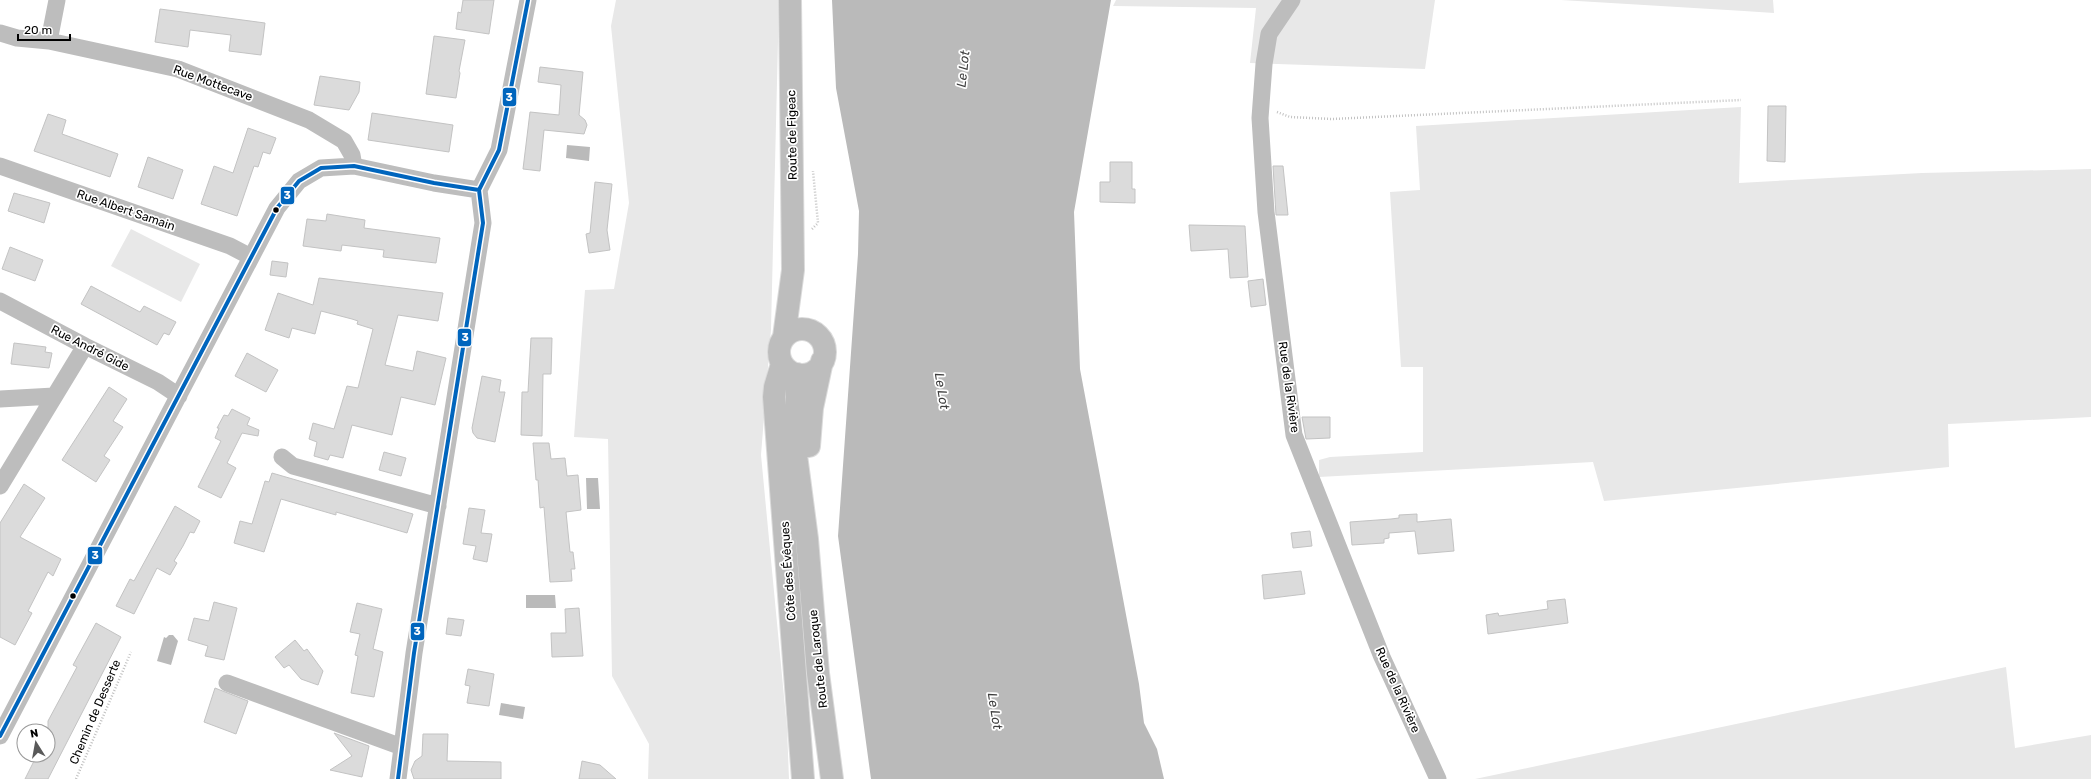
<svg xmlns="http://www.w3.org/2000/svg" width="2091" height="779" viewBox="0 0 2091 779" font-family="Rubik,sans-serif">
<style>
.green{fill:#e8e8e8}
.water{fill:#bababa}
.building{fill:#dbdbdb;stroke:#c3c3c3}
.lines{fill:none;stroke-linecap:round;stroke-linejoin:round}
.major-casing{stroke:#dbdbdb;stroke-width:24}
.path{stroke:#c2c2c2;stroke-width:2.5;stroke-dasharray:1 2;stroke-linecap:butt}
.minor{stroke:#bdbdbd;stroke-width:17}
.major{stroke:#bdbdbd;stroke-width:22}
.bus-1-casing{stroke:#fff;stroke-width:7}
.bus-1{stroke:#0065bd;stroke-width:4}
.bus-dot{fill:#000;stroke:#fff;stroke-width:1.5}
.labels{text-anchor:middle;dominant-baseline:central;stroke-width:3.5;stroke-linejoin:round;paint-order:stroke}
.street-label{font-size:12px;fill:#000;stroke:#fff}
.water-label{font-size:13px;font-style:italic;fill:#3d3d3d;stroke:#fff}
.line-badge{stroke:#fff;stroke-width:1.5}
.badge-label{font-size:11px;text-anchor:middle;font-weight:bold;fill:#fff}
</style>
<rect width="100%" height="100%" fill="#fff"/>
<!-- green -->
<path class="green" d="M 616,0 L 779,0 L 771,329 L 761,455 L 787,728 L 789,779 L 648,779 L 649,744 L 612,676 L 608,439 L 574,437 L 585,290 L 614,289 L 629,203 L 611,26 Z
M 1116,0 L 1435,0 L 1425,69 L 1250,63 L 1256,8 L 1113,6 Z
M 1561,0 L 1773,0 L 1774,13 L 1744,11 Z
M 1741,107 L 1739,183 L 1922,173 L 2091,169 L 2091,417 L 1948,424 L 1949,467 L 1604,501 L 1593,462 L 1319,477 L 1319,460 L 1330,457 L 1423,452 L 1423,367 L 1401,367 L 1390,192 L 1420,190 L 1416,126 Z
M 131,229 L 200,264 L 181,302 L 111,266 Z
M 2006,667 L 2015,748 L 2091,735 L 2091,779 L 1475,779 Z"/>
<!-- water -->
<path class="water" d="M 832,0 L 1111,0 L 1074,212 L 1080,369 L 1139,684 L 1144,723 L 1157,749 L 1164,779 L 871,779 L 838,536 L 858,254 L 859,211 L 836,88 Z
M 567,145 L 590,147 L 589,161 L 566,158 Z
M 586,478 L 598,478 L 600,509 L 587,509 Z
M 526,595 L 555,595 L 556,608 L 526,608 Z
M 169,635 L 173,635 L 178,641 L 171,665 L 157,661 L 164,637 L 166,638 Z
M 501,703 L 525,707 L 523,719 L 499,715 Z"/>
<!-- building -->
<path class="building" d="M 463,0 L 494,0 L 489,34 L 456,29 L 458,12 L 461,13 Z
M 160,9 L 265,23 L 261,55 L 229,51 L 231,35 L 190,30 L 188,47 L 155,42 Z
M 434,36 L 465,40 L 459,71 L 460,73 L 456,98 L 426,94 Z
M 540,67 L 583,72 L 579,115 L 585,120 L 587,125 L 584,134 L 544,130 L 540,171 L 523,169 L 530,112 L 559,115 L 561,85 L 538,82 Z
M 320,76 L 360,82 L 359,92 L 349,110 L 314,105 Z
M 1768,106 L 1786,106 L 1785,162 L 1767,161 Z
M 372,113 L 453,125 L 449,152 L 368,140 Z
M 48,114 L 66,120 L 62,134 L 118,154 L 110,177 L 34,151 Z
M 248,128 L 276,138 L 270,154 L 263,152 L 258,167 L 254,166 L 237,216 L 201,204 L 214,166 L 233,173 Z
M 148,157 L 183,170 L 173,199 L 138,187 Z
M 1110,162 L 1132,162 L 1132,189 L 1135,189 L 1135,203 L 1100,202 L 1100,182 L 1110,182 Z
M 1273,166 L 1283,166 L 1288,215 L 1276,215 Z
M 595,182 L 612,184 L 607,230 L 610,250 L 589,253 L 586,234 L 590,233 Z
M 14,193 L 50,203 L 44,223 L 8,211 Z
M 327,214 L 365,220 L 364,228 L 440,238 L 436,263 L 383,257 L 384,250 L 342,245 L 341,251 L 303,246 L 307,219 L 326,221 Z
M 1189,225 L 1245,226 L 1248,277 L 1230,278 L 1228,249 L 1191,251 Z
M 10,247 L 43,260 L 35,281 L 2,269 Z
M 272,261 L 288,263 L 286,277 L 270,275 Z
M 319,278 L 443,293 L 438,321 L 398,315 L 385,365 L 413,371 L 417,351 L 446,358 L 435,405 L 401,397 L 392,435 L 352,425 L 343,458 L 330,455 L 328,460 L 314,456 L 317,442 L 309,439 L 313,423 L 334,429 L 347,386 L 358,388 L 373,329 L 357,324 L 358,321 L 352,319 L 321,311 L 315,334 L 292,328 L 289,338 L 265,330 L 278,293 L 313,305 Z
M 1263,279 L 1266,305 L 1251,307 L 1248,281 Z
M 91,286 L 140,312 L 144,306 L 176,322 L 169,335 L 164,333 L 157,345 L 81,304 Z
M 531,338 L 552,338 L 551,374 L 543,374 L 542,436 L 521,435 L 522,392 L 528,392 Z
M 14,343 L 46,347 L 45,352 L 52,353 L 49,368 L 11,364 Z
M 247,353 L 278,370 L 266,392 L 235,376 Z
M 482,376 L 501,380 L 499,392 L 505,392 L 495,442 L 477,438 L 473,433 L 472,428 Z
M 109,387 L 127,399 L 113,421 L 123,427 L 104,456 L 110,460 L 96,482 L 62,460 Z
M 232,409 L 250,418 L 247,425 L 259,430 L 258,436 L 242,433 L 227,463 L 236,468 L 221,498 L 198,487 L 221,441 L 215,438 L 219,428 L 217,428 L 224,415 L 228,416 Z
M 1302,417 L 1330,417 L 1330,438 L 1306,439 Z
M 533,443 L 549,443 L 551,459 L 565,458 L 567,476 L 578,475 L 581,510 L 566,512 L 570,552 L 573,552 L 575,569 L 571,569 L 572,581 L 550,582 L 544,507 L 540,508 L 538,480 L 536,480 Z
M 384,452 L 406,458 L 401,476 L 379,470 Z
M 272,473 L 413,514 L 407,533 L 336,512 L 336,515 L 281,499 L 264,552 L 234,543 L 240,521 L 252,524 L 265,481 L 269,482 Z
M 24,484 L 45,498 L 20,537 L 61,559 L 53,576 L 48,572 L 28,611 L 32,613 L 15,645 L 0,637 L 0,523 Z
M 175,506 L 200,521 L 194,533 L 190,532 L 183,546 L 174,561 L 177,563 L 170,575 L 157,568 L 134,614 L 116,606 L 130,579 L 134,581 Z
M 469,508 L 485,510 L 481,533 L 492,534 L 487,562 L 473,559 L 476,546 L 463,544 Z
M 1417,514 L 1417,522 L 1451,519 L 1454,551 L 1418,554 L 1415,531 L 1389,533 L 1389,538 L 1384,539 L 1384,543 L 1352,545 L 1350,522 L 1391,519 L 1399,518 L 1399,515 Z
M 1310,531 L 1312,546 L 1293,548 L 1291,533 Z
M 1301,571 L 1305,594 L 1264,599 L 1262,575 Z
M 1565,599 L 1568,623 L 1488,634 L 1486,615 L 1498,613 L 1499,616 L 1548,609 L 1547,601 Z
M 214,602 L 237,608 L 224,660 L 205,656 L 208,646 L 188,640 L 194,618 L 209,621 Z
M 357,603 L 382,609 L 373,649 L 383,652 L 374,697 L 351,693 L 358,656 L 355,655 L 360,634 L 350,632 Z
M 579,608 L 583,656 L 552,657 L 551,633 L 566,633 L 565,609 Z
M 448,618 L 464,620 L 461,636 L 446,634 Z
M 96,623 L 121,637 L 48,779 L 25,779 L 37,755 L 48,755 L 48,721 L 77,667 L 73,665 Z
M 295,640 L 304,651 L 307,649 L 323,671 L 318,685 L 301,679 L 289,665 L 284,668 L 275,657 Z
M 468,669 L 494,674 L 489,706 L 467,703 L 470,686 L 465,685 Z
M 215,688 L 248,701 L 236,734 L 204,722 Z
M 334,733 L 369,746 L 362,777 L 330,770 L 352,756 Z
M 423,734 L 448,734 L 447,761 L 501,762 L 501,779 L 414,779 L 411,770 L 415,761 L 422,756 Z
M 582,761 L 600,765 L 616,779 L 579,779 Z"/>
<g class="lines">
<defs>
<path id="major" d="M779 352a23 23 0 1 1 46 0a23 23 0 1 1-46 0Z
M 784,337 L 793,270 L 790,0
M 782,364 L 775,387 L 774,397 L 803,779
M 797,374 L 796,455 L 807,539 L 818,673 L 832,779
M 809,446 L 812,408 L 822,361"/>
</defs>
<!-- major casing -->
<use href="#major" class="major-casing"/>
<!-- path -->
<path class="path" d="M 1277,112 L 1290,117 L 1332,119 L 1741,100
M 812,229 L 818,223 L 813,171
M 76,779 L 131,652"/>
<!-- minor -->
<path class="minor" d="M 1292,0 L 1269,34 L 1264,64 L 1260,118 L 1266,212 L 1294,435 L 1382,657 L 1438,779
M 0,33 L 17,38 L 49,41 L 178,69 L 309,120 L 344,141 L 352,155 L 354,166
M 49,41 L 57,0
M 0,166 L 230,246 L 251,257
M 479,190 L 499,150 L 528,0
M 0,301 L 85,346 L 158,382 L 179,396
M 0,399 L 54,396
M 282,457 L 293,466 L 438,506
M 0,486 L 85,346
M 227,683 L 402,747
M 0,736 L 277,208 L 299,181 L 321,168 L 354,166 L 434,183 L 479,190
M 398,779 L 414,653 L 483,223 L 479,190"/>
<!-- major -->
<use href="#major" class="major"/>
<defs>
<path id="bus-1" d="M 479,190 L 499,150 L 528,0
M 0,736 L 277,208 L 299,181 L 321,168 L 354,166 L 434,183 L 479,190
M 398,779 L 414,653 L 483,223 L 479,190"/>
</defs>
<!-- bus-1 casing -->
<use href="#bus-1" class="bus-1-casing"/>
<!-- bus-1 -->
<use href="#bus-1" class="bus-1"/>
</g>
<!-- markers -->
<g class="bus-dot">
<circle cx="276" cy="210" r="3.5"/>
<circle cx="73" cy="596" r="3.5"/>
</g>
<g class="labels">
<!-- street labels -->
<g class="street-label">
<text transform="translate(213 83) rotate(20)">Rue Mottecave</text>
<text transform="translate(792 135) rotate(-91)">Route de Figeac</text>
<text transform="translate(126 210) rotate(19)">Rue Albert Samain</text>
<text transform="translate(90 348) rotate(27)">Rue André Gide</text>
<text transform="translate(1289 387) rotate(82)">Rue de la Rivière</text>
<text transform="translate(788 571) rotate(-94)">Côte des Évêques</text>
<text transform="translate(818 659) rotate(-96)">Route de Laroque</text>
<text transform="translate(1398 690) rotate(66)">Rue de la Rivière</text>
<text transform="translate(95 712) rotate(-67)">Chemin de Desserte</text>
</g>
<!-- water labels -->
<g class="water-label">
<text transform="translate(963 69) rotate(-84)">Le Lot</text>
<text transform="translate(942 391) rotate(81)">Le Lot</text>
<text transform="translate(995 711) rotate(81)">Le Lot</text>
</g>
</g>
<g class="line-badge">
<rect x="502" y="87" width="15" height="20" rx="4" fill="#0065bd"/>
<rect x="280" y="186" width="15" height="19" rx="4" fill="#0065bd"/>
<rect x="457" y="328" width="15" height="19" rx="4" fill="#0065bd"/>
<rect x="87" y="546" width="16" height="19" rx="4" fill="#0065bd"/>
<rect x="410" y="622" width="15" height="19" rx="4" fill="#0065bd"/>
</g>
<g class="badge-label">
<text x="509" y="101">3</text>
<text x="287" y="199">3</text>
<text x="465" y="341">3</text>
<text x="95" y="559">3</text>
<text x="417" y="635">3</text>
</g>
<!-- north arrow -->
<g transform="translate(36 743) rotate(349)"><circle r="19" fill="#ffffff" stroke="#999999"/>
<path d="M0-3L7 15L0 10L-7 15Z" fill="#595959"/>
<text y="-6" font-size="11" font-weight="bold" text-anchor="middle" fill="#000000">N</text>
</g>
<!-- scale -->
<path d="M18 34v6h52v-6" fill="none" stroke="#000000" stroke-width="2"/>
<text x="24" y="34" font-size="12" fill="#000000" stroke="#ffffff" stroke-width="3" paint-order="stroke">20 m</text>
</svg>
